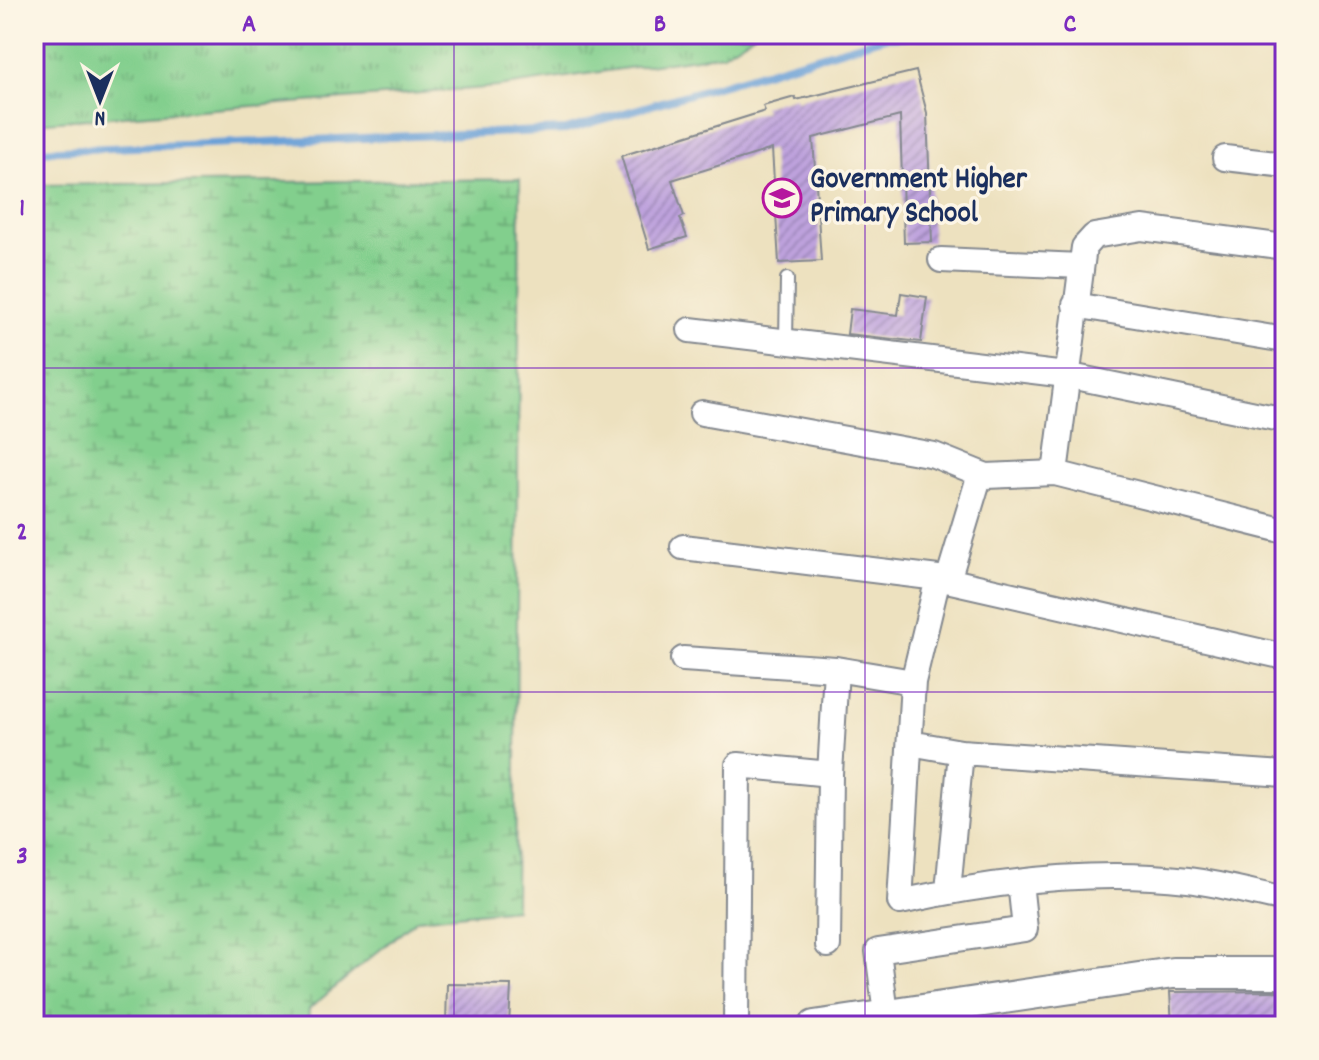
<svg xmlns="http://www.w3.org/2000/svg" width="1319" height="1060" viewBox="0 0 1319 1060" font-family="Dekko,sans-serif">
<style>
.grass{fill:url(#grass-tufts);stroke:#4e7f76;stroke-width:2}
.wetland{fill:url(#wetland-marsh);stroke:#4e7f76;stroke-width:2}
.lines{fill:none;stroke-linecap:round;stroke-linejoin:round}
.stream{stroke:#6aa0d7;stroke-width:8}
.building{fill:url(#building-hatch)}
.service-casing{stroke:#84888e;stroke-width:16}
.minor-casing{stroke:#84888e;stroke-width:28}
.tertiary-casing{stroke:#84888e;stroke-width:34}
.service{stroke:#fff;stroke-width:12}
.minor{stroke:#fff;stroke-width:24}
.tertiary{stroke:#fff;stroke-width:30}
.grid{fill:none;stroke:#7b2cbf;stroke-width:2;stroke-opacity:0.55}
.labels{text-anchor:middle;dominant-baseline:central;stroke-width:7;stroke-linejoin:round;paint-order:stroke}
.poi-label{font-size:30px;font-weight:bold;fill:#1b2f5e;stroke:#fcf5e5;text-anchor:start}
.neatline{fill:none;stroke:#7b2cbf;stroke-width:3}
.grid-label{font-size:26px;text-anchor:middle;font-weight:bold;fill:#7b2cbf}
</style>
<defs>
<pattern id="grass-tufts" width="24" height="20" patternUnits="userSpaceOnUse" patternTransform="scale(2)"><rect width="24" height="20" fill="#82cf8d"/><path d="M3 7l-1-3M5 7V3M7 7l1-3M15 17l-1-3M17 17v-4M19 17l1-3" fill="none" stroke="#6aa876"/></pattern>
<pattern id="wetland-marsh" width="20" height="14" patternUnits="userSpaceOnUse" patternTransform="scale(2)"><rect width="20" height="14" fill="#82cf8d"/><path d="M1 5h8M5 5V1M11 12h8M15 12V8" fill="none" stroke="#6aa876"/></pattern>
<pattern id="building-hatch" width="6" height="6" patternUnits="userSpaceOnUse" patternTransform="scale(2)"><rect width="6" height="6" fill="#bea2dd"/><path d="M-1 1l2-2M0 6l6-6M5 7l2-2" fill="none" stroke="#9a84b6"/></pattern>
</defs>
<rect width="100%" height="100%" fill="#fcf5e5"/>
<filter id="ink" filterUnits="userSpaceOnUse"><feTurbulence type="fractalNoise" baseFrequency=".0125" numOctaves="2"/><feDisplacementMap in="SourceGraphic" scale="16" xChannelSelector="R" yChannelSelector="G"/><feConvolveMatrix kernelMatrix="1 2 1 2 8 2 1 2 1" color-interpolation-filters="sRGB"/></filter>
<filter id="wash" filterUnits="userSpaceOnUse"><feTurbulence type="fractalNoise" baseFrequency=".006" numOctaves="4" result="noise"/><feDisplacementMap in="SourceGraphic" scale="32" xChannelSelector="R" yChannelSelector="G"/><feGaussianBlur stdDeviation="1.8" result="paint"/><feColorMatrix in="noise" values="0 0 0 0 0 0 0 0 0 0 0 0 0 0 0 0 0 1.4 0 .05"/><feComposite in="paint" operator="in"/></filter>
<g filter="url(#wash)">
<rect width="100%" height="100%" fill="#ede1bf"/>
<!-- grass -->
<path class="grass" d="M 34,34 L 754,34 L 723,54 L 498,87 L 34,123 Z"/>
<!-- wetland -->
<path class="wetland" d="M 520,179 L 515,909 L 417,919 L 309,1009 L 308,1026 L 34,1026 L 34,185 Z"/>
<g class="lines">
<!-- stream -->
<path class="stream" d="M 1186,34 L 1285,52
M 34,151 L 566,130 L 885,37 L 952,34"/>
</g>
<g id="blocks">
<!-- building -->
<path class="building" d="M 916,71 L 927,113 L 932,242 L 904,243 L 900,116 L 813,138 L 821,261 L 779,263 L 772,149 L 672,180 L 684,216 L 680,218 L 687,237 L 649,249 L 621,156 L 765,111 L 763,106 L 795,97 L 796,100 Z
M 901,293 L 927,297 L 921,342 L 847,334 L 850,309 L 898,315 Z
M 447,984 L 511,985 L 509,1026 L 446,1026 Z
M 1285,991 L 1285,1026 L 1172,1026 L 1170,992 Z"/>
</g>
</g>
<g filter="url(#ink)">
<use href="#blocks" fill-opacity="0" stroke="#84888e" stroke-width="2"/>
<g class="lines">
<defs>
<path id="service" d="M 786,341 L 787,279"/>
<path id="minor" d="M 1225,158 L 1285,165
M 941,260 L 1081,266
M 1075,305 L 1285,340
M 690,330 L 1066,375 L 1285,420
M 702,413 L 934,455 L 986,476 L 1055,473 L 1084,247 L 1094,236 L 1142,228 L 1285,247
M 1055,473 L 1285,531
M 683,547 L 938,578 L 1285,657
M 938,578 L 913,682 L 900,902 C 994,881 1092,869 1188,880 C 1220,884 1253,893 1285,900
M 948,580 L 980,474
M 683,659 L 836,669 L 913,682
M 910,743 L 961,752 L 1285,774
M 948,891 L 961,752
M 828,945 L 830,774
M 886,1014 L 878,951 L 1025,929 L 1020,882
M 736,1026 L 738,765 L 830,774 L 836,669"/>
<path id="tertiary" d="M 814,1026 L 1173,973 L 1285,973"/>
</defs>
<!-- service casing -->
<use href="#service" class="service-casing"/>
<!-- minor casing -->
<use href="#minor" class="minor-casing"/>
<!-- tertiary casing -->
<use href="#tertiary" class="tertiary-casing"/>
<!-- service -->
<use href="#service" class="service"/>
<!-- minor -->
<use href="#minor" class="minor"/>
<!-- tertiary -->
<use href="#tertiary" class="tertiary"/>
</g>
</g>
<!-- grid -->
<path class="grid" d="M 454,34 L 454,1026M 865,34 L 865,1026M 34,368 L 1285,368M 34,692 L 1285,692"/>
<!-- icons -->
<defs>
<symbol id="school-ring" viewBox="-11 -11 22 22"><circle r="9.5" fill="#fcf5e5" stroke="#b5179e" stroke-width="1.5"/><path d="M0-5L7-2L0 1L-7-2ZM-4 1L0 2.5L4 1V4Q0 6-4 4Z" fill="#b5179e"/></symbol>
</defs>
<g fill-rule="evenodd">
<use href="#school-ring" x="760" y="176" width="44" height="44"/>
</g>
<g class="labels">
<!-- poi labels -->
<g class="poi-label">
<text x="810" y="181">Government Higher<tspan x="810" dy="34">Primary School</tspan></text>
</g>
</g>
<!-- margin -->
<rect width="1319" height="1060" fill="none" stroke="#fcf5e5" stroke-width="88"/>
<!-- north arrow -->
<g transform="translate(100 100) rotate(180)" stroke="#fcf5e5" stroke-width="6" paint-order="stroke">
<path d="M0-6L14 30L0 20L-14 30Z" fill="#1b2f5e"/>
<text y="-12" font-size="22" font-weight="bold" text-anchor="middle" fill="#1b2f5e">N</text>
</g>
<rect x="44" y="44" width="1231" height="972" class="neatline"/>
<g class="grid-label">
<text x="249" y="31">A</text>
<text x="660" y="31">B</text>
<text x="1070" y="31">C</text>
<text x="22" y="215">1</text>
<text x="22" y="539">2</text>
<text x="22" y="863">3</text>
</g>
</svg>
